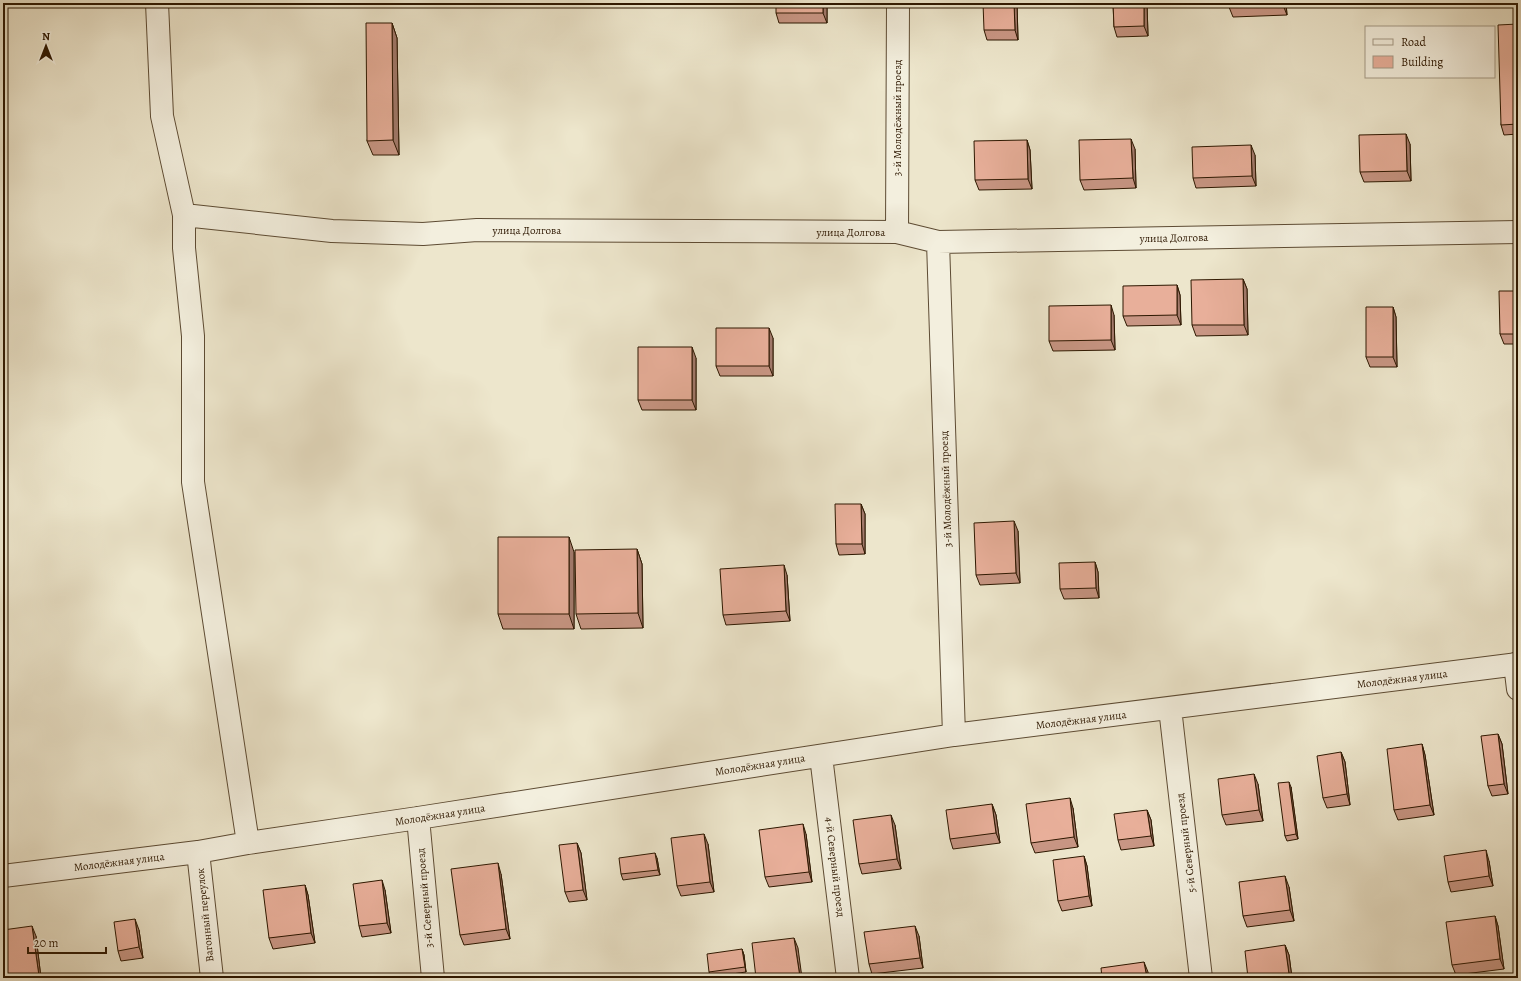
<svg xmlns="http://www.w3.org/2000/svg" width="1521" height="981" viewBox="0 0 1521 981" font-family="Alegreya,serif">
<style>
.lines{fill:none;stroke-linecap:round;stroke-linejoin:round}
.minor-casing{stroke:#5d4b33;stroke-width:24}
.minor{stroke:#f3efde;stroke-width:22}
.wall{fill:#c89684;stroke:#2d1700}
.shaded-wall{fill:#a27a6c;stroke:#2d1700}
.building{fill:#e8af9a;stroke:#2d1700}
.labels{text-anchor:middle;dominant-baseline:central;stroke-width:3;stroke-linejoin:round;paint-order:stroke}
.street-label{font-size:11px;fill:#2d1700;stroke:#f3efde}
</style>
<rect width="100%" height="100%" fill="#ede6cc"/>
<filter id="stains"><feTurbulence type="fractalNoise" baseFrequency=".005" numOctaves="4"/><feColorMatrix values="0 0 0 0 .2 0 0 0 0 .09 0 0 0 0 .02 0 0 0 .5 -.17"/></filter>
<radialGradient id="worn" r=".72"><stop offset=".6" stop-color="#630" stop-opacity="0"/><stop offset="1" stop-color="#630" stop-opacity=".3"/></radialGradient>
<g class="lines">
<defs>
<path id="minor" d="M 157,3 L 162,116 L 184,215 L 184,248 L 193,336 L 193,482 L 248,843
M 184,215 L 332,231 L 423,234 L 477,230 L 897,232 L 938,242 L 1518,232
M 897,232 L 898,3
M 938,242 L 954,735
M 1515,664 L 1518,689
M 1170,708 L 1201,978
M 821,756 L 848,978
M 418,818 L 433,978
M 198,852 L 212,978
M 3,876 L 198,852 L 248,843 L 418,818 L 954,735 L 1518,664"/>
</defs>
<!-- minor casing -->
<use href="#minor" class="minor-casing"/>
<!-- minor -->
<use href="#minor" class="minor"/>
</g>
<!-- wall -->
<path class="wall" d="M 827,3 L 827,23 L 779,23 L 776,13 Z
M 1017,3 L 1018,40 L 987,40 L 984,30 Z
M 1113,3 L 1147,3 L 1148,36 L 1117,37 L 1114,27 Z
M 1229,3 L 1286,3 L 1287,15 L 1233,17 L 1229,7 Z
M 1360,3 L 1417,3 L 1417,5 L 1361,7 Z
M 392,23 L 397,38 L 399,155 L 373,155 L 367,141 Z
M 1518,24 L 1518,134 L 1504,135 L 1501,125 Z
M 1027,140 L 1030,150 L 1032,189 L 979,190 L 975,180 Z
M 1410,144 L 1411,181 L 1364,182 L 1360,172 Z
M 1135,149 L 1136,188 L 1084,190 L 1080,180 Z
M 1255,155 L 1256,186 L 1196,188 L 1193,178 Z
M 1243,279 L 1247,289 L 1248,335 L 1196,336 L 1192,325 Z
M 1177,285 L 1180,295 L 1181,325 L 1127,326 L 1123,316 Z
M 1518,294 L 1518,344 L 1504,344 L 1500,334 Z
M 1393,307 L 1396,317 L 1397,367 L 1370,367 L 1366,357 Z
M 1114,315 L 1115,350 L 1053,351 L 1049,341 Z
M 773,338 L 773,376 L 720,376 L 716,366 Z
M 696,358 L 696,410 L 642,410 L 638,400 Z
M 861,504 L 865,514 L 865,554 L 839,555 L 836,544 Z
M 1018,531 L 1020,583 L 980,585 L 976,575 Z
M 637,549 L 642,564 L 643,628 L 581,629 L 576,614 Z
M 574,552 L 574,629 L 503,629 L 498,614 Z
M 1095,562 L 1098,572 L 1099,598 L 1064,599 L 1060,589 Z
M 787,575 L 790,621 L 726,625 L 723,615 Z
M 1498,734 L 1502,744 L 1508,794 L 1492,796 L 1488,786 Z
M 1422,744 L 1425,755 L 1434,815 L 1398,820 L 1394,810 Z
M 1341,752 L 1345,762 L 1350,805 L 1327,808 L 1323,798 Z
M 1258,784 L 1263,821 L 1226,825 L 1222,815 Z
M 1291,787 L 1298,839 L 1287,841 L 1285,836 Z
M 992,804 L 996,815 L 1000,843 L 953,849 L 950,839 Z
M 1073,808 L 1078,847 L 1035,853 L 1031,843 Z
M 1147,810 L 1151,820 L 1154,846 L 1121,850 L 1118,840 Z
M 895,825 L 901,869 L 862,874 L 859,864 Z
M 806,834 L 812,882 L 769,887 L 765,877 Z
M 577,843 L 581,853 L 587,900 L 569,902 L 565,892 Z
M 708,844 L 714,892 L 681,896 L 677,886 Z
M 1084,856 L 1087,866 L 1092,906 L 1062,911 L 1058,901 Z
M 657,858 L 660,875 L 623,880 L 621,874 Z
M 1489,861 L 1493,886 L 1451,892 L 1448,882 Z
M 501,874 L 510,939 L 464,945 L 460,935 Z
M 305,885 L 308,895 L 315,943 L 273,949 L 269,938 Z
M 1289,887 L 1294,921 L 1247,927 L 1243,916 Z
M 385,890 L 391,933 L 362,937 L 359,926 Z
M 1495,916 L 1498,926 L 1504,969 L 1456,975 L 1452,965 Z
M 139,930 L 143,958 L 121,961 L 118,951 Z
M 36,936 L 41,978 L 3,978 Z
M 919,936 L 923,968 L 872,974 L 869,964 Z
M 1285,945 L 1289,955 L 1292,978 L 1248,978 Z
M 742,949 L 744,955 L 746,972 L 711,977 L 709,972 Z"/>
<!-- shaded-wall -->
<path class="shaded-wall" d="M 823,3 L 827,3 L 827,23 L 823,13 Z
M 1014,3 L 1017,3 L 1018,40 L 1015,30 Z
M 1144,3 L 1147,3 L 1148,36 L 1144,26 Z
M 1283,3 L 1286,3 L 1287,15 L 1283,5 Z
M 392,23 L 397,38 L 399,155 L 393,140 Z
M 1406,134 L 1410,144 L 1411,181 L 1407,171 Z
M 1131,139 L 1135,149 L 1136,188 L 1133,178 Z
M 1027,140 L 1030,150 L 1032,189 L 1028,179 Z
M 1251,145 L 1255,155 L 1256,186 L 1252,176 Z
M 1243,279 L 1247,289 L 1248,335 L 1244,325 Z
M 1177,285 L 1180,295 L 1181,325 L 1177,315 Z
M 1517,291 L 1518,294 L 1518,335 L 1518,334 Z
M 1111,305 L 1114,315 L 1115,350 L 1111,340 Z
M 1393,307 L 1396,317 L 1397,367 L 1393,357 Z
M 769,328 L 773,338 L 773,376 L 769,366 Z
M 692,347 L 696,358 L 696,410 L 692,400 Z
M 861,504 L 865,514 L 865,554 L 862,544 Z
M 1014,521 L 1018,531 L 1020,583 L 1016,573 Z
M 569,537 L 574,552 L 574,629 L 569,614 Z
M 637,549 L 642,564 L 643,628 L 638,613 Z
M 1095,562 L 1098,572 L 1099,598 L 1096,588 Z
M 784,565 L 787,575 L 790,621 L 786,611 Z
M 1498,734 L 1502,744 L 1508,794 L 1504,784 Z
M 1422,744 L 1425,755 L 1434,815 L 1430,805 Z
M 1341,752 L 1345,762 L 1350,805 L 1347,794 Z
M 1254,774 L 1258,784 L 1263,821 L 1259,810 Z
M 1289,782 L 1291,787 L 1298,839 L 1296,834 Z
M 1070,798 L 1073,808 L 1078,847 L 1074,837 Z
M 992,804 L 996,815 L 1000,843 L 996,833 Z
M 1147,810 L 1151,820 L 1154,846 L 1151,836 Z
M 891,815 L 895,825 L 901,869 L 897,859 Z
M 803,824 L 806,834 L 812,882 L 809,872 Z
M 704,834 L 708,844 L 714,892 L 710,882 Z
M 577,843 L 581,853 L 587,900 L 583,890 Z
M 1486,850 L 1489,861 L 1493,886 L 1489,876 Z
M 655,853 L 657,858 L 660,875 L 658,870 Z
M 1084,856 L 1087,866 L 1092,906 L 1089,896 Z
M 498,863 L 501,874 L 510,939 L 506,929 Z
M 1285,876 L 1289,887 L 1294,921 L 1290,910 Z
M 382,880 L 385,890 L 391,933 L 387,923 Z
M 305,885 L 308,895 L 315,943 L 311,933 Z
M 1495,916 L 1498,926 L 1504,969 L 1500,959 Z
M 135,919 L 139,930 L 143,958 L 139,947 Z
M 32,926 L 36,936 L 41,978 L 39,978 L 39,976 Z
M 915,926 L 919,936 L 923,968 L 920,958 Z
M 794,938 L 798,948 L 802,978 L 800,978 L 800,977 Z
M 1285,945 L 1289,955 L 1292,978 L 1290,978 L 1289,974 Z
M 742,949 L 744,955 L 746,972 L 745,967 Z
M 1144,962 L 1148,972 L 1149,978 L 1147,978 Z"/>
<!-- building -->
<path class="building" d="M 776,3 L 823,3 L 823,13 L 776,13 Z
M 983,3 L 1014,3 L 1015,30 L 984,30 Z
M 1113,3 L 1144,3 L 1144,26 L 1114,27 Z
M 1229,3 L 1283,3 L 1283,5 L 1229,7 Z
M 366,23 L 392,23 L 393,140 L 367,141 Z
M 1518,24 L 1518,124 L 1501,125 L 1498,25 Z
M 1406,134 L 1407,171 L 1360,172 L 1359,135 Z
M 1131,139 L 1133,178 L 1080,180 L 1079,140 Z
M 1027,140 L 1028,179 L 975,180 L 974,141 Z
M 1251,145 L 1252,176 L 1193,178 L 1192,147 Z
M 1243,279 L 1244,325 L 1192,325 L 1191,280 Z
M 1177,285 L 1177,315 L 1123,316 L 1123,286 Z
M 1499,291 L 1517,291 L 1518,334 L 1500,334 Z
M 1111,305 L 1111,340 L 1049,341 L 1049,306 Z
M 1366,307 L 1393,307 L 1393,357 L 1366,357 Z
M 716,328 L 769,328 L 769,366 L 716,366 Z
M 638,347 L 692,347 L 692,400 L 638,400 Z
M 835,504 L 861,504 L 862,544 L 836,544 Z
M 1014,521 L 1016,573 L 976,575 L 974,523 Z
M 498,537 L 569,537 L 569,614 L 498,614 Z
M 637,549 L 638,613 L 576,614 L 575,550 Z
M 1095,562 L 1096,588 L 1060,589 L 1059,563 Z
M 784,565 L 786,611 L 723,615 L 720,569 Z
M 1498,734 L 1504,784 L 1488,786 L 1481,736 Z
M 1422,744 L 1430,805 L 1394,810 L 1387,749 Z
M 1341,752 L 1347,794 L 1323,798 L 1317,756 Z
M 1254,774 L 1259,810 L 1222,815 L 1218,779 Z
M 1289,782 L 1296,834 L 1285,836 L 1278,783 Z
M 1070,798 L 1074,837 L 1031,843 L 1026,804 Z
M 992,804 L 996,833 L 950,839 L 946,810 Z
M 1147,810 L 1151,836 L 1118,840 L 1114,814 Z
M 891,815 L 897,859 L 859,864 L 853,820 Z
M 803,824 L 809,872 L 765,877 L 759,830 Z
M 704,834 L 710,882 L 677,886 L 671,838 Z
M 577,843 L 583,890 L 565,892 L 559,845 Z
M 1486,850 L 1489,876 L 1448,882 L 1444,856 Z
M 655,853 L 658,870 L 621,874 L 619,858 Z
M 1084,856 L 1089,896 L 1058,901 L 1053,860 Z
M 498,863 L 506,929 L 460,935 L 451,869 Z
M 1285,876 L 1290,910 L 1243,916 L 1239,882 Z
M 382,880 L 387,923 L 359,926 L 353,884 Z
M 305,885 L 311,933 L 269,938 L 263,890 Z
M 1495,916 L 1500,959 L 1452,965 L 1446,922 Z
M 135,919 L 139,947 L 118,951 L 114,922 Z
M 32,926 L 39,976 L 25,978 L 3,978 L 3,930 Z
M 915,926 L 920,958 L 869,964 L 864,932 Z
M 794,938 L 800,977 L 790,978 L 756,978 L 752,943 Z
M 1285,945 L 1289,974 L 1256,978 L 1248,978 L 1245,951 Z
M 742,949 L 745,967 L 709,972 L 707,954 Z
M 1144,962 L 1147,978 L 1102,978 L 1101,968 Z"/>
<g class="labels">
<!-- street labels -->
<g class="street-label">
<text transform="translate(897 118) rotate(-90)">3-й Молодёжный проезд</text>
<text x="527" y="230">улица Долгова</text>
<text x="851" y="232">улица Долгова</text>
<text transform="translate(1174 238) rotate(-1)">улица Долгова</text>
<text transform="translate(946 489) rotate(-92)">3-й Молодёжный проезд</text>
<text transform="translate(1402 679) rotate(-7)">Молодёжная улица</text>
<text transform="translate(1081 720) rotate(-7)">Молодёжная улица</text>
<text transform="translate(760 765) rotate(-9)">Молодёжная улица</text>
<text transform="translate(440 815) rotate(-9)">Молодёжная улица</text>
<text transform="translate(1186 843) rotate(-97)">5-й Северный проезд</text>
<text transform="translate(119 862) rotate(-7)">Молодёжная улица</text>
<text transform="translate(835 867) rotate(83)">4-й Северный проезд</text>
<text transform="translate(425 898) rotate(-95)">3-й Северный проезд</text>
<text transform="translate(205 915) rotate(-96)">Вагонный переулок</text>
</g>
</g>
<!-- margin -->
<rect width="1521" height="981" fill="none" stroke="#ede6cc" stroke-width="16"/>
<rect x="4" y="4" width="1513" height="973" fill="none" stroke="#2d1700" stroke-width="2"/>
<rect x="8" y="8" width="1505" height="965" fill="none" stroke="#2d1700"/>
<!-- legend -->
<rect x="1365" y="26" width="130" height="52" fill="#f3efde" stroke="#a49985"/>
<rect x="1373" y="39" width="20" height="6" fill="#f3efde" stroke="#a49985"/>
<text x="1401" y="46" font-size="12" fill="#2d1700">Road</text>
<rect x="1373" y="56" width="20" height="12" fill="#e8af9a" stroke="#a49985"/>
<text x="1401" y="66" font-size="12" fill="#2d1700">Building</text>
<!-- north arrow -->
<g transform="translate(46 46)" stroke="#f3efde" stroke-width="3" paint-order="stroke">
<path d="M0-3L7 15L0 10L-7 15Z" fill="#2d1700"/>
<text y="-6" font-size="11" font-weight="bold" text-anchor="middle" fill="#2d1700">N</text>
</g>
<!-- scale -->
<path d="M28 947v6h78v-6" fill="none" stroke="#2d1700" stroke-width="2"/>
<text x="34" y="947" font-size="12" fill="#2d1700" stroke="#f3efde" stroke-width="3" paint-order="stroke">20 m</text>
<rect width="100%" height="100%" filter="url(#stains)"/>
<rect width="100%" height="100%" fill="url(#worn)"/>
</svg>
